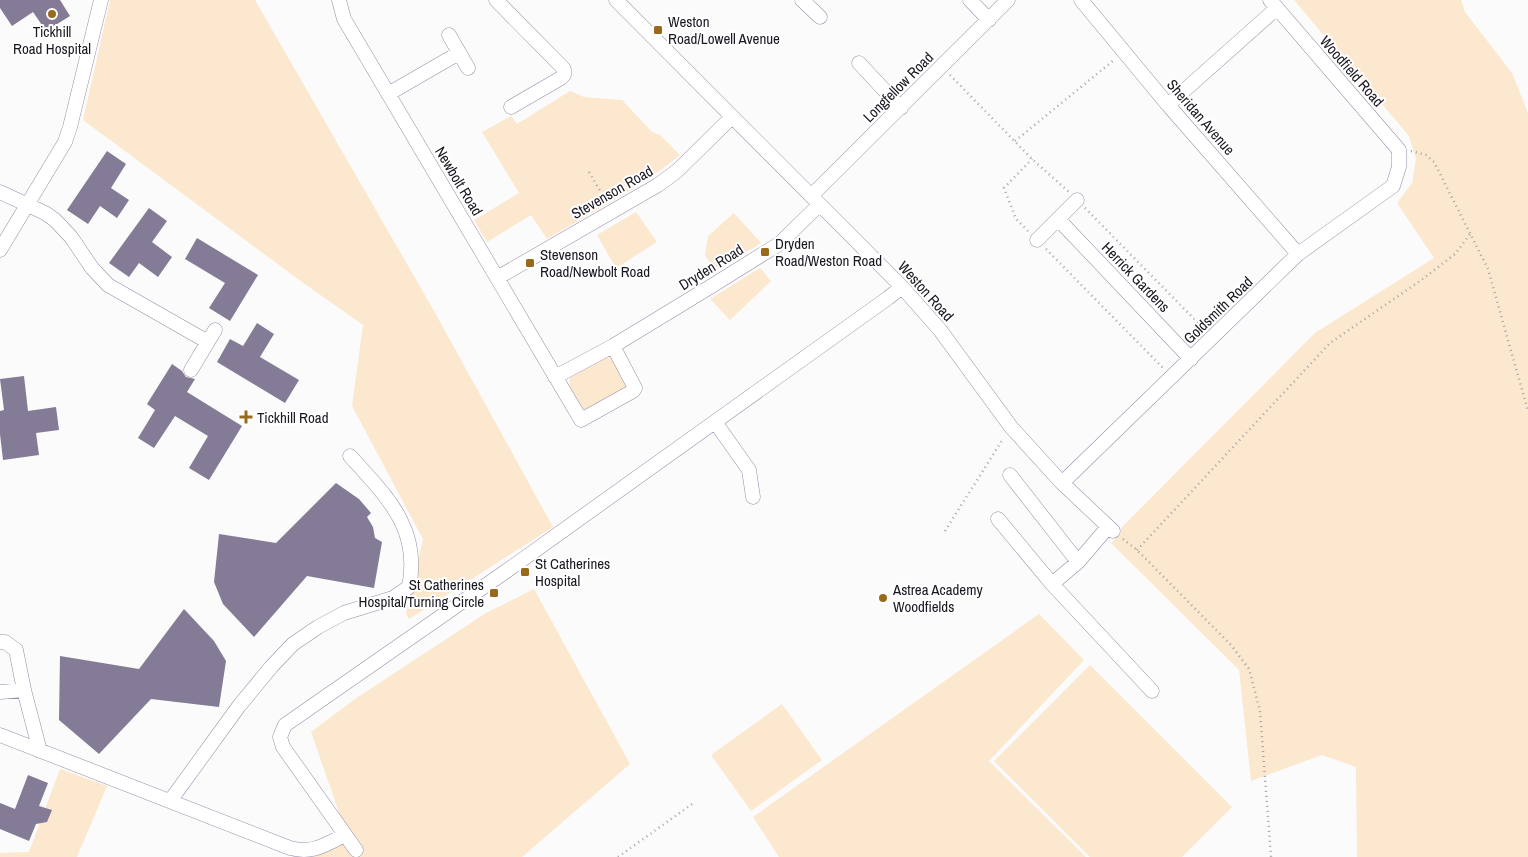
<svg xmlns="http://www.w3.org/2000/svg" width="1528" height="857" viewBox="0 0 1528 857" font-family="'Archivo Narrow',sans-serif">
<style>
.green{fill:#fbe8ce}
.building{fill:#847b96}
.lines{fill:none;stroke-linecap:round;stroke-linejoin:round}
.minor-casing{stroke:#968da9;stroke-width:15}
.path{stroke:#a5a3a7;stroke-width:2.5;stroke-dasharray:1 4;stroke-linecap:butt}
.minor{stroke:#fff;stroke-width:14}
.poi-dot{fill:#9a6a1c;stroke:#fff;stroke-width:2}
.labels{text-anchor:middle;dominant-baseline:central;stroke-width:4;stroke-linejoin:round;paint-order:stroke}
.poi-label{font-size:15px;fill:#1a1721;stroke:#fff;text-anchor:start}
.street-label{font-size:15px;fill:#1a1721;stroke:#fff}
</style>
<rect width="100%" height="100%" fill="#fbfbfb"/>
<!-- green -->
<path class="green" d="M 110,0 L 255,0 L 434,311 L 553,527 L 409,619 L 406,613 L 423,539 L 352,406 L 363,325 L 302,282 L 83,120 Z
M 1294,0 L 1461,0 L 1465,12 L 1512,73 L 1528,113 L 1528,857 L 1357,857 L 1356,767 L 1322,755 L 1251,781 L 1239,670 L 1111,543 L 1121,533 L 1121,528 L 1315,333 L 1434,258 L 1397,203 L 1412,183 L 1416,159 L 1409,136 Z
M 570,91 L 584,97 L 622,100 L 652,132 L 660,135 L 680,155 C 640,188 592,212 547,239 L 531,215 L 487,242 L 474,220 L 519,193 L 482,132 L 511,116 L 517,124 Z
M 636,212 L 657,242 L 616,268 L 597,235 Z
M 734,213 L 761,243 L 715,271 L 705,255 L 708,236 Z
M 760,268 L 771,281 L 730,320 L 710,299 Z
M 603,356 L 613,359 L 627,384 L 626,387 L 586,411 C 577,405 567,389 570,378 Z
M 534,589 L 630,764 L 522,857 L 313,857 L 349,841 L 311,732 L 355,699 L 486,613 Z
M 1039,614 L 1084,660 L 989,761 L 1086,857 L 779,857 L 753,817 Z
M 1090,665 L 1232,807 L 1182,857 L 1090,857 L 994,761 Z
M 782,704 L 822,760 L 751,811 L 711,755 Z
M 60,769 L 107,786 L 77,857 L 0,857 L 0,853 L 29,852 Z"/>
<!-- building -->
<path class="building" d="M 0,0 L 60,0 L 70,16 L 46,31 L 33,12 L 12,26 L 0,8 Z
M 107,151 L 126,164 L 111,188 L 129,200 L 117,218 L 100,206 L 88,224 L 67,210 Z
M 149,208 L 167,221 L 152,242 L 172,257 L 158,277 L 139,263 L 129,277 L 109,263 Z
M 197,238 L 258,275 L 230,321 L 209,308 L 225,283 L 185,259 Z
M 257,323 L 274,334 L 260,357 L 299,380 L 285,403 L 217,362 L 230,339 L 243,346 Z
M 172,364 L 182,371 L 186,377 L 195,379 L 187,392 L 242,426 L 209,480 L 189,468 L 208,436 L 175,416 L 154,448 L 138,438 L 155,410 L 147,404 Z
M 24,376 L 28,411 L 56,407 L 59,430 L 36,433 L 39,455 L 3,460 L 0,434 L 0,411 L 4,410 L 0,379 Z
M 336,483 L 359,499 L 371,513 L 367,517 L 373,527 L 375,538 L 382,542 L 374,588 L 307,576 L 254,637 L 223,604 L 214,582 L 219,534 L 276,543 Z
M 184,609 L 214,641 L 226,661 L 219,707 L 151,699 L 99,754 L 59,720 L 60,656 L 139,669 Z
M 28,775 L 48,783 L 39,806 L 52,810 L 47,822 L 36,824 L 29,841 L 0,829 L 0,803 L 15,809 Z"/>
<g class="lines">
<defs>
<path id="minor" d="M 339,0 L 344,19 L 581,420 L 633,391 L 635,388 L 613,346
M 496,0 L 564,69 L 564,75 L 561,78 L 511,107
M 616,0 L 902,287 L 940,330 L 1011,427 L 1062,483 L 1113,531
M 802,0 L 820,17
M 970,0 L 989,20
M 1081,0 L 1168,105 L 1298,254
M 449,35 L 468,68
M 859,63 L 901,108
M 388,94 L 459,53
M 1168,105 L 1277,8
M 0,192 L 45,213 L 55,220 L 71,237 L 92,268 L 108,285 L 208,342
M 811,196 L 1008,0
M 1058,219 L 1191,359
M 1037,240 L 1077,200
M 0,250 L 65,142 L 70,127 L 101,0
M 497,278 L 658,185 L 677,171 L 732,117
M 191,370 L 215,330
M 555,377 L 613,346 L 710,287 L 779,244 L 819,205
M 715,422 L 749,470 L 753,497
M 1010,475 L 1078,562
M 1062,483 L 1298,254 L 1393,186 L 1399,167 L 1399,150 L 1270,0
M 998,519 L 1052,584 L 1152,691
M 1052,584 L 1078,562 L 1108,527
M 0,642 L 5,642 L 16,650 L 24,690 L 40,751
M 0,692 L 24,690
M 0,735 L 290,848 C 313,854 324,845 345,835
M 170,801 L 239,706 L 272,666 L 293,644 L 318,627 L 344,613 L 393,598 L 409,587 C 421,528 386,496 350,456
M 356,850 L 283,747 L 280,737 L 285,725 L 505,572 L 888,298 L 902,287"/>
</defs>
<!-- minor casing -->
<use href="#minor" class="minor-casing"/>
<!-- path -->
<path class="path" d="M 950,75 L 1032,159 L 1069,192
M 1015,141 L 1114,60
M 1411,151 L 1426,155 L 1434,162 L 1488,269 L 1528,411
M 589,172 L 606,201
M 1085,208 L 1204,329
M 1028,231 L 1016,219 L 1004,188 L 1032,159
M 1046,249 L 1163,368
M 945,531 L 1003,439
M 1123,539 L 1137,550 L 1231,645 L 1249,669 L 1260,711 L 1271,857
M 1137,550 L 1330,343 L 1420,281 L 1455,254 L 1471,233
M 618,857 L 695,802"/>
<!-- minor -->
<use href="#minor" class="minor"/>
</g>
<!-- markers -->
<g class="poi-dot">
<circle cx="52" cy="14" r="5"/>
<rect x="653" y="25" width="10" height="10" rx="2.5"/>
<rect x="760" y="247" width="10" height="10" rx="2.5"/>
<rect x="525" y="258" width="10" height="10" rx="2.5"/>
<path d="M243.5 409.5h5v5h5v5h-5v5h-5v-5h-5v-5h5z"/>
<rect x="520" y="567" width="10" height="10" rx="2.5"/>
<rect x="489" y="588" width="10" height="10" rx="2.5"/>
<circle cx="883" cy="598" r="5"/>
</g>
<g class="labels">
<!-- poi labels -->
<g class="poi-label">
<text x="668" y="21">Weston<tspan x="668" dy="17">Road/Lowell Avenue</tspan></text>
<text x="52" y="31" text-anchor="middle">Tickhill<tspan x="52" dy="17">Road Hospital</tspan></text>
<text x="775" y="243">Dryden<tspan x="775" dy="17">Road/Weston Road</tspan></text>
<text x="540" y="254">Stevenson<tspan x="540" dy="17">Road/Newbolt Road</tspan></text>
<text x="257" y="417">Tickhill Road</text>
<text x="535" y="563">St Catherines<tspan x="535" dy="17">Hospital</tspan></text>
<text x="484" y="584" text-anchor="end">St Catherines<tspan x="484" dy="17">Hospital/Turning Circle</tspan></text>
<text x="893" y="589">Astrea Academy<tspan x="893" dy="17">Woodfields</tspan></text>
</g>
<!-- street labels -->
<g class="street-label">
<text transform="translate(1352 71) rotate(49)">Woodfield Road</text>
<text transform="translate(898 87) rotate(-45)">Longfellow Road</text>
<text transform="translate(1201 117) rotate(49)">Sheridan Avenue</text>
<text transform="translate(459 181) rotate(59)">Newbolt Road</text>
<text transform="translate(612 192) rotate(-30)">Stevenson Road</text>
<text transform="translate(711 267) rotate(-32)">Dryden Road</text>
<text transform="translate(1136 277) rotate(46)">Herrick Gardens</text>
<text transform="translate(926 291) rotate(48)">Weston Road</text>
<text transform="translate(1218 310) rotate(-44)">Goldsmith Road</text>
</g>
</g>
</svg>
